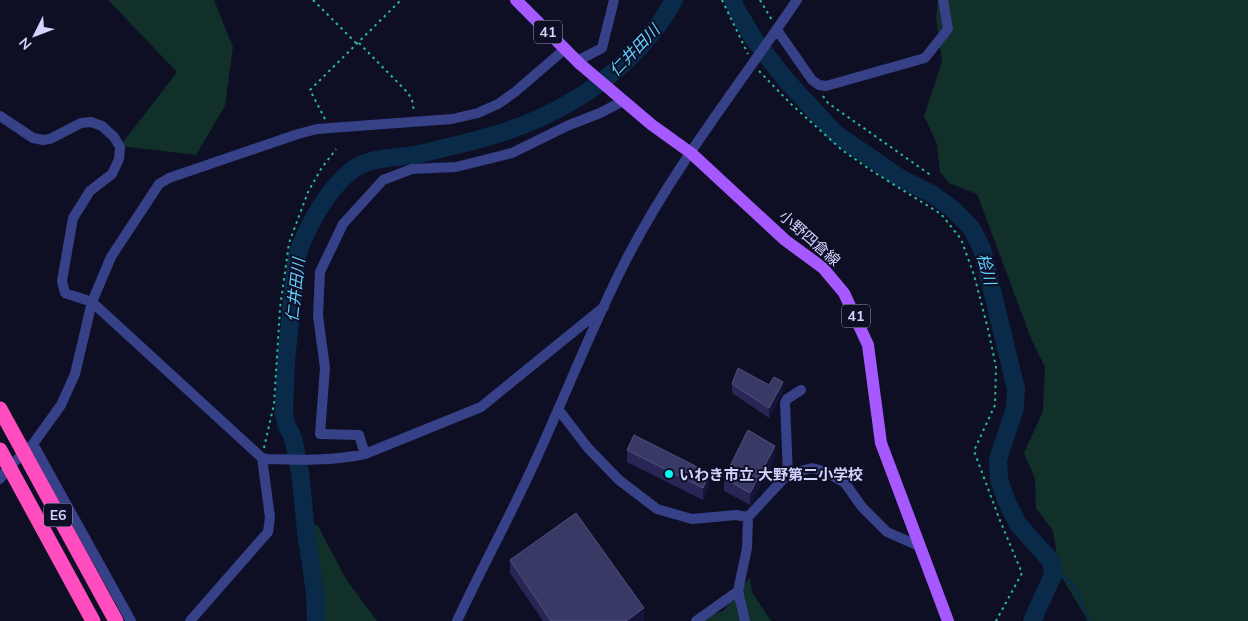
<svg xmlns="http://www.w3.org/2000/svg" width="1248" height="621" viewBox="0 0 1248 621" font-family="Mulish,'Noto Sans JP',sans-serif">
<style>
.green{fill:#103029}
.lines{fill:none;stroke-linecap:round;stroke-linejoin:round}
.stream{stroke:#092b49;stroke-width:3}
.river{stroke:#092b49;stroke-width:18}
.path{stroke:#29bc9b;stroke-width:2;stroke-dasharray:2.5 4;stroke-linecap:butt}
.minor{stroke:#364187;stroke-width:10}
.major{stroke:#a659ff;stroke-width:12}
.highway-bridge{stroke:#ff4dc0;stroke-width:15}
.wall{fill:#272654}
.shaded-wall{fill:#151539}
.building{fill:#393966;stroke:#51517e}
.poi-dot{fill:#00fded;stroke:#0e0e25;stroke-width:2}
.labels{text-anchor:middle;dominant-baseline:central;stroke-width:4;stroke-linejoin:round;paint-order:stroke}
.shield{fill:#0e0e25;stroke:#9799be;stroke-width:1}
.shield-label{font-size:14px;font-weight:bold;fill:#d2d4ff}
.street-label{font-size:15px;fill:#d2d4ff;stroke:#0e0e25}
.poi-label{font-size:15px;font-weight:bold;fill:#d2d4ff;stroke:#0e0e25;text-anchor:start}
.water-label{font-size:16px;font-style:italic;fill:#60d0ff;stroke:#0e0e25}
</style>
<rect width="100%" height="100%" fill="#0e0e25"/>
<!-- green -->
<path class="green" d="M 108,0 L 214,0 L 233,47 L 225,106 L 196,155 L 120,146 L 177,72 Z
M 938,0 L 1248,0 L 1248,621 L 1088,621 L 1060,574 L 1053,531 L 1036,508 L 1035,479 L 1024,453 L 1043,411 L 1045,367 L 1032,341 L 977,194 L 949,183 L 940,172 L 937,144 L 924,116 L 942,62 L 936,18 Z
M 303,519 L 318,526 L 346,579 L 377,621 L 313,621 L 309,574 L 297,532 Z
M 750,577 L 752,592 L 771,621 L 694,621 L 723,611 Z"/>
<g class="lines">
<!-- stream -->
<path class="stream" d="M 1053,575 L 1068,579 L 1077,591 L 1089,621"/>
<!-- river -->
<path class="river" d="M 733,0 L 736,9 L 754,39 L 786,80 L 836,134 L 900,178 L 932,194 L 954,210 L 972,229 L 982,249 L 1016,389 L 1015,408 L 998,459 L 999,480 L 1007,502 L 1018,524 L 1051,561 L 1053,575 L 1032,621
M 316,621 L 315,593 L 306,531 L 300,472 L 293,438 L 286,424 L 284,413 L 286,361 L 297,256 C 306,228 327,190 351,171 C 372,155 399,159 424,153 C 450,146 478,141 504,132 C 573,109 639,64 674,0"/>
<!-- path -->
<path class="path" d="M 313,0 L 357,44
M 722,0 L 748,54
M 760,0 L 772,20
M 359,43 L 408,93 L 412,100 L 414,111
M 759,71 L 791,104 L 842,150 L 872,171 L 941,214 L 961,239 L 974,275 L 988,329 L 996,367 L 995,405 L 974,451 L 999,518 L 1022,573 L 996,621
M 823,96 L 828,103 L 932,176
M 325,119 L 310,90 L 401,0
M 264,448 L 274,404 L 280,308 L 289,243 L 308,192 L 321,169 L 336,149"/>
<!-- minor -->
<path class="minor" d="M 777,30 L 812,80 L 819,85 L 826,86 L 925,58 L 948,29 L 943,0
M 577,61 L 602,48 L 614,0
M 0,116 L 33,138 L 43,140 L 50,139 L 81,123 L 91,122 L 102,126 L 114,137 L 120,147 L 119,159 L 112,174 L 90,191 L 73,218 L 62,281 L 65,293 L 92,302 L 262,458 L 267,459 C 300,460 333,461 365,454 L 481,407 L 604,307
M 558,409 L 588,448 L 619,480 L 657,509 L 692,519 L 736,515 L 748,517 L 788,474 L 812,468 L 824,471 L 845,483 L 862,507 L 887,532 L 919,546
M 33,444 L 131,621
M 365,454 L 359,435 L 320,434 L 325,368 L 318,316 L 320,272 L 343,224 L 383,180 L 412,169 L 456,167 L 512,153 L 567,126 L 600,113 L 623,101
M 788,474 L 785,403 L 787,399 L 801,390
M 0,479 L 7,469 L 33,444 L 61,405 L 75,374 L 92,302 L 111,257 L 159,184 L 169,178 L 298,134 L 317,129 L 452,119 L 478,113 L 498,104 L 515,92 L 565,49
M 190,621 L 268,532 L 270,517 L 262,458
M 457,621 C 483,565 513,511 538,455 C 568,389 594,322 627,258 C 674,167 739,85 797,0
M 696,621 L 738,591
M 745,621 L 738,591 L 747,548 L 748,517"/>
<!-- major -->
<path class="major" d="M 516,0 L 580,64 L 652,125 L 691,153 L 785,240 L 823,268 L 844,293 L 868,345 L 881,443 L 948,621"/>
<!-- highway-bridge -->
<path class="highway-bridge" d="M 0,409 L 116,621
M 0,450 L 93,621"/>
</g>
<!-- wall -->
<path class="wall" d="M 732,384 L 769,385 L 783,392 L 769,418 L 732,393 Z
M 627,450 L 709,486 L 703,500 L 627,462 Z
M 775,458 L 750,505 L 724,491 L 724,478 Z
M 510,560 L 644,620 L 643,621 L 543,621 L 510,573 Z"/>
<!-- shaded-wall -->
<path class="shaded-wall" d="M 783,382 L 783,392 L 769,418 L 769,408 Z
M 775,446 L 775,458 L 750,505 L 750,493 Z
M 709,473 L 709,486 L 703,500 L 703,488 Z
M 644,608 L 644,620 L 643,621 L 626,621 Z"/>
<!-- building -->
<path class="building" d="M 738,368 L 769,385 L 774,377 L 783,382 L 769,408 L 732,384 Z
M 748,430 L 775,446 L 750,493 L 724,478 Z
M 634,435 L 709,473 L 703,488 L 627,450 Z
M 576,513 L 644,608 L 626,621 L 551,621 L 510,560 Z"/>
<!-- markers -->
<circle class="poi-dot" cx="669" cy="474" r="5"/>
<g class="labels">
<!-- shield labels -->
<g class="shield">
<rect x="534" y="20.5" width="28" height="23" rx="4"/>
<rect x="842" y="304.5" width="28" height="23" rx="4"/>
<rect x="44" y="503.5" width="28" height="23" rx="4"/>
</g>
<g class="shield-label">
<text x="548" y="32">41</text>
<text x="856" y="316">41</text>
<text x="58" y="515">E6</text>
</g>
<!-- street labels -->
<g class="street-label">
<text transform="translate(810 238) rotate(41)">小野四倉線</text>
</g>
<!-- poi labels -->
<g class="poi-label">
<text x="679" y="474">いわき市立 大野第二小学校</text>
</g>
<!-- water labels -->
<g class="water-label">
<text transform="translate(634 50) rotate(-46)">仁井田川</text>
<text transform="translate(987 269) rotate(75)">桧川</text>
<text transform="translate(295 290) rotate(-84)">仁井田川</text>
</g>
</g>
<!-- north arrow -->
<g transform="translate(35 35) rotate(228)" stroke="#0e0e25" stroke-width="4" paint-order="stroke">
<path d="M0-4L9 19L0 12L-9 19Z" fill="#d2d4ff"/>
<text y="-8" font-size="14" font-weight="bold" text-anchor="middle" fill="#d2d4ff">N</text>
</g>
</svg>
